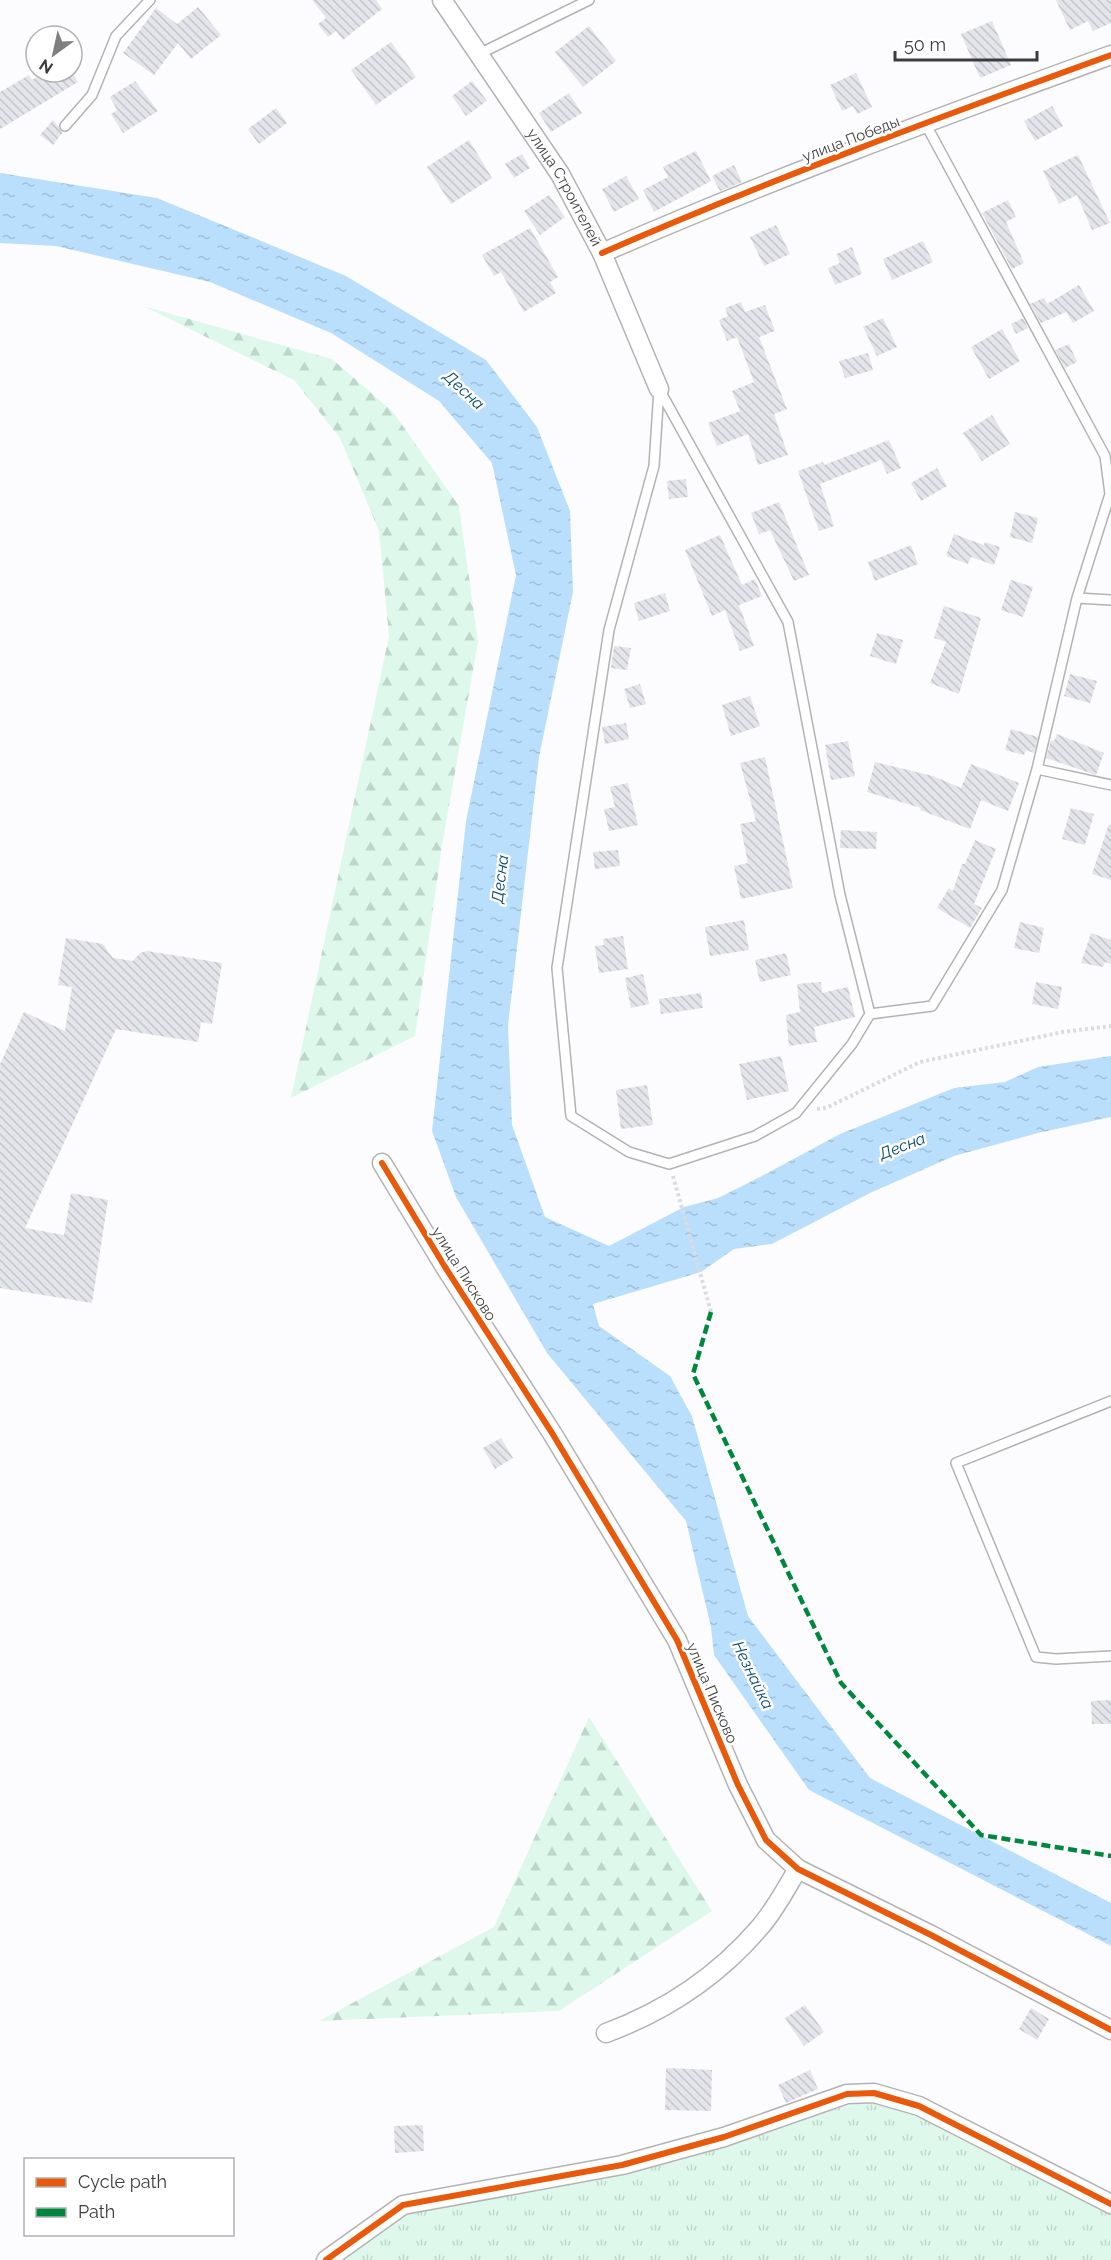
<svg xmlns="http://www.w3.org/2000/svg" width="1111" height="2260" viewBox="0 0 1111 2260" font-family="Raleway,sans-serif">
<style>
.grass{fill:url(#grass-tufts)}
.forest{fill:url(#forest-firs)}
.water{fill:url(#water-ripples)}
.building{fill:url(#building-back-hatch)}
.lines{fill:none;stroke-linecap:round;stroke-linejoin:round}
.service-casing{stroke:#b3b3b5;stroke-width:12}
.minor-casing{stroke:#b3b3b5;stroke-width:21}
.path{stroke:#dcdcdd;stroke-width:4;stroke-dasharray:3 3;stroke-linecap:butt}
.service{stroke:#fff;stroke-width:9}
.minor{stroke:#fff;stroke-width:18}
.quiet{stroke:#00873e;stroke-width:4.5;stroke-dasharray:9 4.5;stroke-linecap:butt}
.cycleway-casing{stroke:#fff;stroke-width:10}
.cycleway{stroke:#e8590c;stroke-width:6}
.labels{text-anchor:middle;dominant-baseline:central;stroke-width:5;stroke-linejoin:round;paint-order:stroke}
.street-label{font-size:15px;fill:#3c3c3f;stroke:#fff}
.water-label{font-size:16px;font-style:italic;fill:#01466d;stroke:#fff}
</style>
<defs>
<pattern id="grass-tufts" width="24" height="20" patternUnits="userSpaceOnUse" patternTransform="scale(1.5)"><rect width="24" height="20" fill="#def9ec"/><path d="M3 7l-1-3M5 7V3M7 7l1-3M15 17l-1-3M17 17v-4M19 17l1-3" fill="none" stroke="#bfd6cb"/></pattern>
<pattern id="forest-firs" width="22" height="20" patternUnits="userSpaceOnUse" patternTransform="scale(1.5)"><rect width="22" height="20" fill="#def9ec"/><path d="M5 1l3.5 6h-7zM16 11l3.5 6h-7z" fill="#bfd6cb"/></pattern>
<pattern id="water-ripples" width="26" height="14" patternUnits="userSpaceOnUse" patternTransform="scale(1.5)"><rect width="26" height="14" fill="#b9dffd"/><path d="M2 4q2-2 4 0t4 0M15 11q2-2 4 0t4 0" fill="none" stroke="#a0c0da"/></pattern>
<pattern id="building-back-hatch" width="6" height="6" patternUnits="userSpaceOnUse" patternTransform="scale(1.5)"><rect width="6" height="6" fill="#e4e4eb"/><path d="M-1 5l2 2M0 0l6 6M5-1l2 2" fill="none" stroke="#c4c4cb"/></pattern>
</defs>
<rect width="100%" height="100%" fill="#fcfcfe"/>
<!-- grass -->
<path class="grass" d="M 868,2100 L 1050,2163 L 1111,2203 L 1111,2260 L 332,2260 L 395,2210 L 454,2186 L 714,2144 Z"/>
<!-- forest -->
<path class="forest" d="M 143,306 L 332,359 L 393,412 L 459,506 L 478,642 L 442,846 L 415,1036 L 291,1098 L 389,636 L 379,531 L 340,438 L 294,380 Z
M 589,1717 L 712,1911 L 559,2011 L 319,2021 L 494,1927 Z"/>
<!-- water -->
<path class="water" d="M 0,173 L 157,198 L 346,276 L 486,360 L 537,427 L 570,511 L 573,592 L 539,757 L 508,1026 L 512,1125 L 545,1217 L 609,1246 L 684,1207 L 718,1198 L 760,1177 L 840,1134 L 954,1088 L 1005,1082 L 1038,1067 L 1111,1056 L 1111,1117 L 1038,1133 L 954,1156 L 870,1193 L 772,1244 L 734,1249 L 701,1272 L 593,1304 L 599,1326 L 670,1376 L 692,1416 L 748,1616 L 870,1778 L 1111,1903 L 1111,1946 L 809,1790 L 714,1655 L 711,1627 L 686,1521 L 547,1353 L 456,1197 L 432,1131 L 466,821 L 516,575 L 492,463 L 439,401 L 331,333 L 210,282 L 56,246 L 0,243 Z"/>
<!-- building -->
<path class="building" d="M 312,0 L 376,0 L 382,9 L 343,40 L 336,31 L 328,37 L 318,24 L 326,18 Z
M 1056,0 L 1111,0 L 1111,23 L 1093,31 L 1088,21 L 1070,30 Z
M 198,7 L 221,35 L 191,59 L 178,43 L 154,75 L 123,53 L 156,8 L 177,24 Z
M 992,21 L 1011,65 L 980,78 L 961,34 Z
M 589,26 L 616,61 L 583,87 L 555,52 Z
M 391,42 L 416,77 L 376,105 L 351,70 Z
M 45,72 L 72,72 L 78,82 L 0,129 L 0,92 L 29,75 L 32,80 Z
M 856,73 L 872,107 L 857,114 L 853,106 L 842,111 L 830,85 Z
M 135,81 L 158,111 L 123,133 L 111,114 L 117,110 L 110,97 Z
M 472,81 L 487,101 L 466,116 L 452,96 Z
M 569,93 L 582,113 L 551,132 L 539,113 Z
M 1052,106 L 1063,126 L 1035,141 L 1024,121 Z
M 276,108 L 287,123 L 259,144 L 248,129 Z
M 53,120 L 63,132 L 53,145 L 40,135 Z
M 469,140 L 492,178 L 451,204 L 427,167 Z
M 696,151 L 711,181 L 654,212 L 643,190 L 668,177 L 663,167 Z
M 522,154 L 530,168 L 514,178 L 505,164 Z
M 1078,155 L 1110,223 L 1092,230 L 1077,195 L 1059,204 L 1043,171 Z
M 734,165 L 742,182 L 720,191 L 712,176 Z
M 626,176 L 639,199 L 614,212 L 602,189 Z
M 549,195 L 565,217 L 540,235 L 524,211 Z
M 1008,200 L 1016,217 L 1006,222 L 1024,263 L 1012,269 L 982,213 Z
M 776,225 L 790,254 L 764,266 L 750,237 Z
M 530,228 L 558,277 L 550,282 L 556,293 L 524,312 L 501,272 L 494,276 L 482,255 Z
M 923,241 L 933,262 L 892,280 L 883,259 Z
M 852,247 L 862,274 L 835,285 L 828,268 L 840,263 L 836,254 Z
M 1079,285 L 1094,311 L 1073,323 L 1066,312 L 1041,323 L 1030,304 L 1044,298 L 1047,304 Z
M 741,302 L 745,312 L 765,305 L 775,331 L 759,337 L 787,409 L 774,414 L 788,455 L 758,465 L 748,434 L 717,446 L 708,423 L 740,411 L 732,391 L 754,382 L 737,337 L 727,341 L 719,320 L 728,316 L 725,308 Z
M 883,318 L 897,347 L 877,356 L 863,327 Z
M 1023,318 L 1028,328 L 1016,334 L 1011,324 Z
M 1002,329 L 1020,361 L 989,379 L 971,347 Z
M 1069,344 L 1077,362 L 1065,368 L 1055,350 Z
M 868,353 L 873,370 L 845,378 L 839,361 Z
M 992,415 L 1010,444 L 982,461 L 963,433 Z
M 889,440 L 901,468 L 887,474 L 881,460 L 820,484 L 834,526 L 819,531 L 798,471 L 823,462 L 824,465 Z
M 937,468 L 947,486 L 921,501 L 911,483 Z
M 686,479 L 688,497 L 669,499 L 667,481 Z
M 779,502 L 809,575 L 794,581 L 770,530 L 759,534 L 751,513 Z
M 1015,512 L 1038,518 L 1032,543 L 1010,537 Z
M 954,534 L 984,545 L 985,542 L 1000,547 L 994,565 L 971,557 L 968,564 L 946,556 Z
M 720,535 L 742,585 L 755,579 L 762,596 L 739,605 L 754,646 L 740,651 L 725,610 L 712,616 L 685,550 Z
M 911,545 L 918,564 L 875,581 L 868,562 Z
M 1011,580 L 1033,587 L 1023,617 L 1001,610 Z
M 665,593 L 670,611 L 639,621 L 634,603 Z
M 944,606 L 981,618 L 959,694 L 930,683 L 946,642 L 934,638 Z
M 877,633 L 903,640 L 896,664 L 870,656 Z
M 614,646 L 631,648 L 627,670 L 611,668 Z
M 1070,674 L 1097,681 L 1090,703 L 1064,696 Z
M 640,684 L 646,704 L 630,708 L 624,689 Z
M 750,696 L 760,726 L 731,736 L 722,705 Z
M 626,723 L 629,739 L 605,744 L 602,727 Z
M 1011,729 L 1038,737 L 1034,753 L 1026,750 L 1024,755 L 1005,750 Z
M 1057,734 L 1104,753 L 1096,775 L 1046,758 L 1051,740 L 1054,741 Z
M 848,741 L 855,776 L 831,780 L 825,745 Z
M 765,757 L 793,888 L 741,899 L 734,866 L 748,863 L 740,824 L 756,821 L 740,763 Z
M 875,762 L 933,776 L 961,788 L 971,764 L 1019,783 L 1008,811 L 981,800 L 970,829 L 920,810 L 921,808 L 867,792 Z
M 628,783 L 638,825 L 609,831 L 604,809 L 615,807 L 610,787 Z
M 1071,808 L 1094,814 L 1085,845 L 1062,839 Z
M 1109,824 L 1111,825 L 1111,880 L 1092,874 Z
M 841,830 L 877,832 L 876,849 L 840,848 Z
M 975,840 L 996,849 L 974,904 L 982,908 L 970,928 L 937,908 L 949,888 L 953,891 L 962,864 L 965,864 Z
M 618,850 L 620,866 L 595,869 L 593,852 Z
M 744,920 L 749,950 L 710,956 L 705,927 Z
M 1020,922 L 1044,928 L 1039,953 L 1014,948 Z
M 1091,933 L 1111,940 L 1111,964 L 1105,962 L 1103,967 L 1081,963 Z
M 623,936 L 628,969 L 599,973 L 595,946 L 604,945 L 603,939 Z
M 66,938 L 103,944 L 113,958 L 133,961 L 140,953 L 147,951 L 222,963 L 212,1024 L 201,1022 L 198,1042 L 116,1029 L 25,1228 L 64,1235 L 71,1193 L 108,1200 L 92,1303 L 0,1288 L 0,1064 L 24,1012 L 65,1031 L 72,987 L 58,985 Z
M 786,953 L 791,975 L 760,982 L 755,960 Z
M 643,974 L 649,1004 L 631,1008 L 625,978 Z
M 821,982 L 822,993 L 848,987 L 855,1017 L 814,1027 L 817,1042 L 789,1046 L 786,1015 L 800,1012 L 797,984 Z
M 1036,982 L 1062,987 L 1058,1009 L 1032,1004 Z
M 701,993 L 703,1008 L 661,1014 L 659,999 Z
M 781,1056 L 789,1091 L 747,1100 L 739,1064 Z
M 647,1085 L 653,1125 L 621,1129 L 616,1090 Z
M 501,1438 L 513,1458 L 495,1469 L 483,1448 Z
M 1111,1700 L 1111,1724 L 1092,1724 L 1091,1701 Z
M 805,2005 L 824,2032 L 804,2046 L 785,2018 Z
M 1031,2008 L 1049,2019 L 1037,2040 L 1019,2029 Z
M 666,2068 L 712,2070 L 711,2111 L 665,2110 Z
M 810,2070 L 818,2089 L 786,2103 L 778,2085 Z
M 423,2125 L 424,2151 L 395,2153 L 394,2126 Z"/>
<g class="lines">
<defs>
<path id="service" d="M 479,54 L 589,0
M 65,126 L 92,95 L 116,36 L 150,0
M 659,389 L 788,622 L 840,895 L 870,1014 L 932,1006 L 1002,890 L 1037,769 L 1077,598 L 1110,494 L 1105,456 L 925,123
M 659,389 L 654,466 L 609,630 L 557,968 L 571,1116 L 629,1152 L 669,1164 L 755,1136 L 796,1113 L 852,1044 L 870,1014
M 1077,598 L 1111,600
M 1037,769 L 1111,785
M 1111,1401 L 956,1463 L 1036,1657 L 1056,1659 L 1111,1656"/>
<g id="minor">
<path id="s1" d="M 442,0 L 560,174 L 602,253 L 659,389"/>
<path d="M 602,253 C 769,180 940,117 1111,55"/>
<path d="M 382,1163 L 445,1267 L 552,1433 L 677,1640 L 738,1785 L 766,1840 L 798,1869 L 931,1935 L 1111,2030"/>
<path d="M 606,2033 C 665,2011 719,1975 760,1927 C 775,1910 786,1888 798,1869"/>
<path d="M 326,2260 L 403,2205 L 622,2165 L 724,2137 L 847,2094 L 874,2093 L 919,2106 L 1111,2204"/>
</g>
</defs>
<!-- service casing -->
<use href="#service" class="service-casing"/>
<!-- minor casing -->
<use href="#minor" class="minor-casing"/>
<!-- path -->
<path class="path" d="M 817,1109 L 826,1108 L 920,1062 L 1063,1032 L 1111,1026
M 673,1176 L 711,1312"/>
<!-- service -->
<use href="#service" class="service"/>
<!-- minor -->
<use href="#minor" class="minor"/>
<!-- quiet -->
<path class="quiet" d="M 711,1312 L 693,1374 L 841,1683 L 981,1835 L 1111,1856"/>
<defs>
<path id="cycleway" d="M 602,253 C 769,180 940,117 1111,55
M 382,1163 L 445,1267 L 552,1433 L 677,1640 L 738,1785 L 766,1840 L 798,1869 L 931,1935 L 1111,2030
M 326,2260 L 403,2205 L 622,2165 L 724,2137 L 847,2094 L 874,2093 L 919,2106 L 1111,2204"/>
</defs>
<!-- cycleway casing -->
<use href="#cycleway" class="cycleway-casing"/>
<!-- cycleway -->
<use href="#cycleway" class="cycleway"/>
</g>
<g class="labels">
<!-- street labels -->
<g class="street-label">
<text transform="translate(851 139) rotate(-21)">улица Победы</text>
<text stroke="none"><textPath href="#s1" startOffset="224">улица Строителей</textPath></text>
<text transform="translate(464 1274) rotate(58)">улица Писково</text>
<text transform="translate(712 1693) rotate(67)">улица Писково</text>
</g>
<!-- water labels -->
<g class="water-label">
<text transform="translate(464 390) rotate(43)">Десна</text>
<text transform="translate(500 879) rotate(-83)">Десна</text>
<text transform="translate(902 1146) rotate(-21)">Десна</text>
<text transform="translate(753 1675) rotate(64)">Незнайка</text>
</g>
</g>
<!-- legend -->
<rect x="24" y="2158" width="210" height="78" fill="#ffffff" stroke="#b1b1b2" stroke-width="1.5"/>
<rect x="36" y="2178" width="30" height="9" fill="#e8590c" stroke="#b1b1b2" stroke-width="1.5"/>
<text x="78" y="2188" font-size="18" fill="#3c3c3f">Cycle path</text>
<rect x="36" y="2208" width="30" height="9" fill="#00873e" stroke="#b1b1b2" stroke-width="1.5"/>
<text x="78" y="2218" font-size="18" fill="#3c3c3f">Path</text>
<!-- north arrow -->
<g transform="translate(54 54) rotate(213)"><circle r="28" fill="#ffffff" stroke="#b1b1b2" stroke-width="1.5"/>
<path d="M0-4.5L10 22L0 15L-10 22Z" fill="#7f7f82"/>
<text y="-9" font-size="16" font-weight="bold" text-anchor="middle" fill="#3c3c3f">N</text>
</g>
<!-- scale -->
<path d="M895 51v9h142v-9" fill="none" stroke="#3c3c3f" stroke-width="3"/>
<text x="904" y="51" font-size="18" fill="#3c3c3f" stroke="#ffffff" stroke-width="4.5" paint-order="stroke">50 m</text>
</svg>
